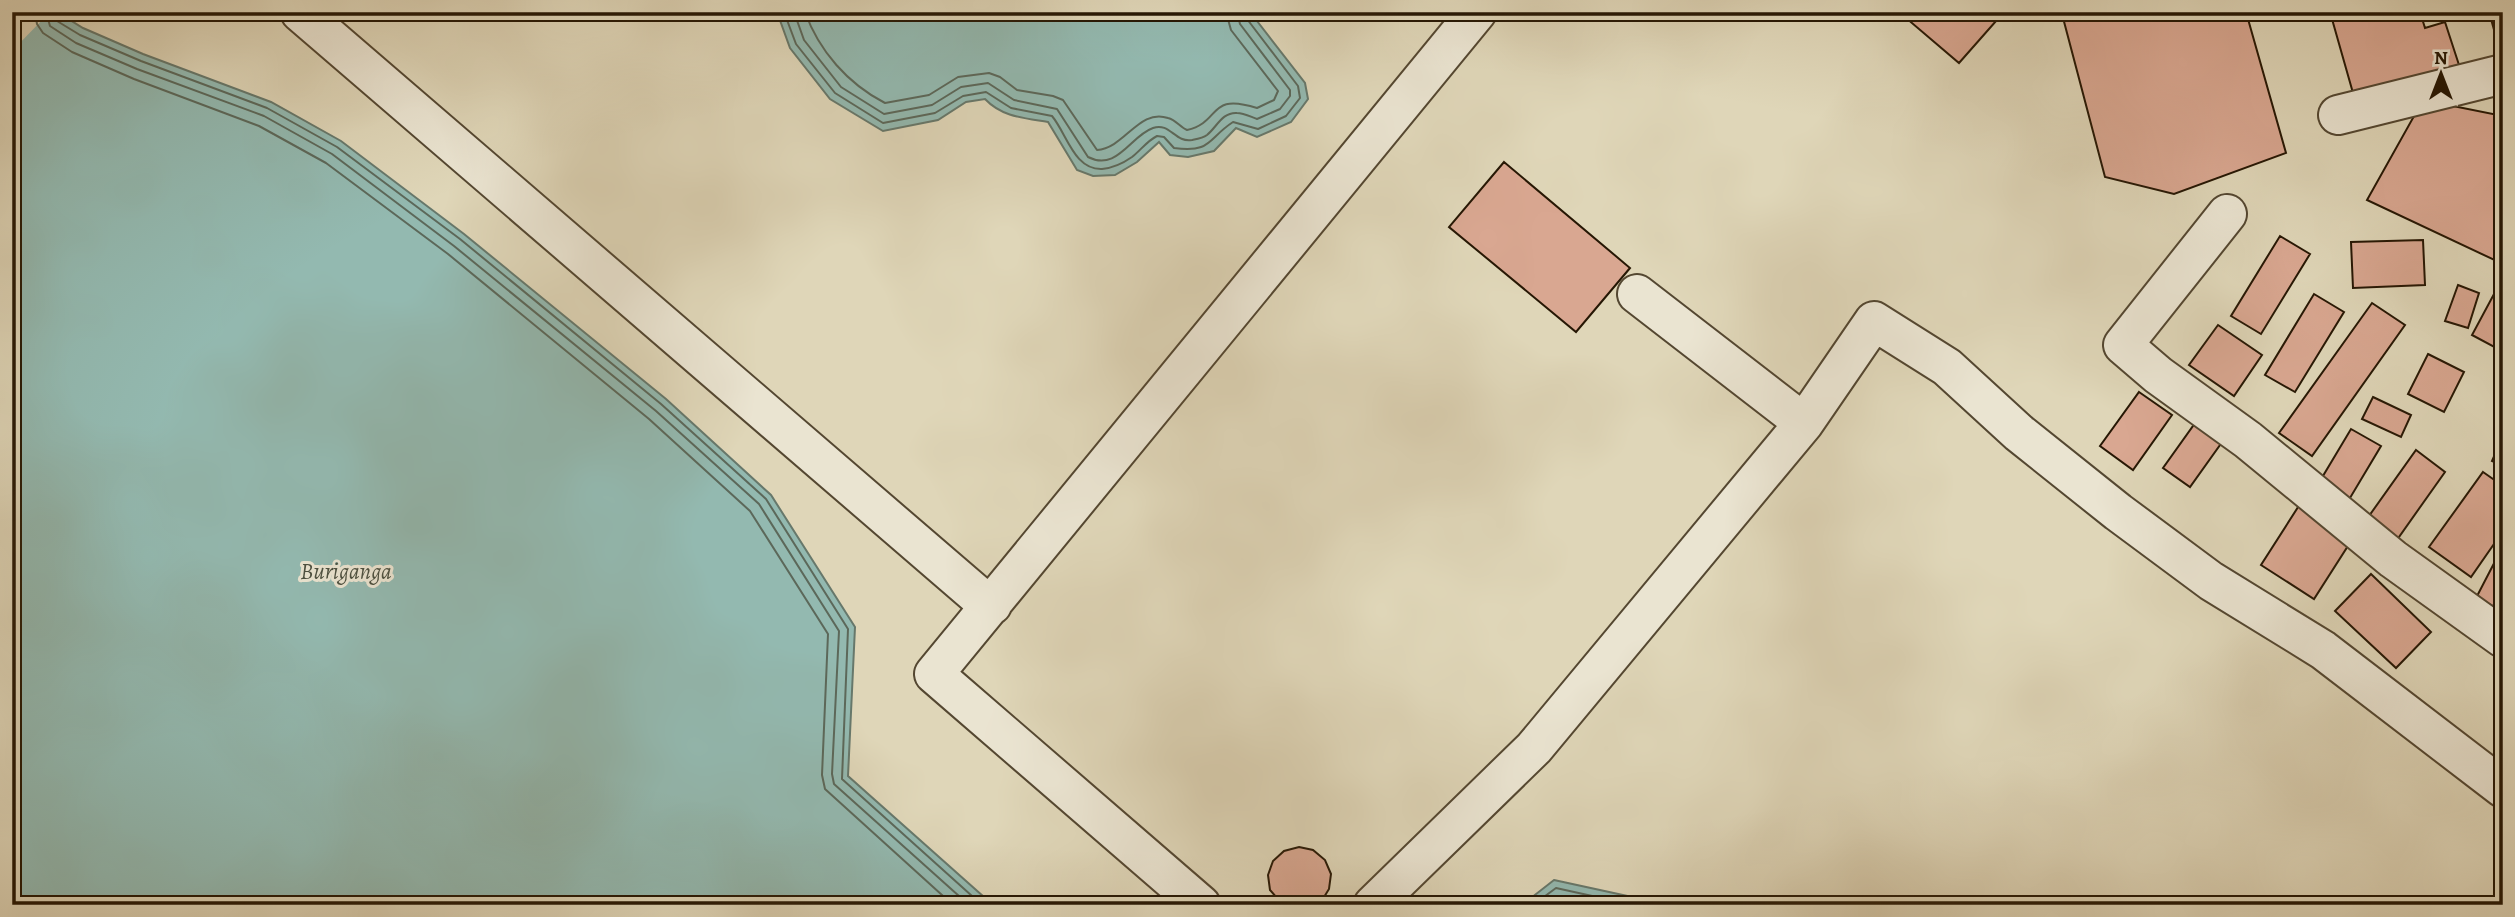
<svg xmlns="http://www.w3.org/2000/svg" width="2515" height="917" viewBox="0 0 2515 917" font-family="Alegreya,serif">
<style>
.water{fill:#93b9b0;stroke:#67786b;stroke-width:2}
.pier{fill:#dfd6b8}
.lines{fill:none;stroke-linecap:round;stroke-linejoin:round}
.shore{stroke:#5c685a;stroke-width:2}
.building{fill:#d9a791;stroke:#261704;stroke-width:2}
.minor-casing{stroke:#544731;stroke-width:42}
.minor{stroke:#eae4d1;stroke-width:38}
.labels{text-anchor:middle;dominant-baseline:central;stroke-width:6;stroke-linejoin:round;paint-order:stroke}
.water-label{font-size:23px;font-style:italic;fill:#4c5040;stroke:#eae4d1}
</style>
<rect width="100%" height="100%" fill="#dfd6b8"/>
<filter id="stains"><feTurbulence type="fractalNoise" baseFrequency=".00286" numOctaves="4"/><feColorMatrix values="0 0 0 0 .2 0 0 0 0 .09 0 0 0 0 .02 0 0 0 .5 -.17"/></filter>
<radialGradient id="worn" r=".72"><stop offset=".6" stop-color="#630" stop-opacity="0"/><stop offset="1" stop-color="#630" stop-opacity=".3"/></radialGradient>
<!-- water -->
<path class="water" d="M 12,12 L 57,12 L 83,28 L 143,54 L 271,102 L 341,141 L 464,234 L 666,399 L 771,495 L 855,627 L 848,776 L 993,905 L 12,905 Z
M 777,12 L 1250,12 L 1305,83 L 1308,99 L 1291,122 L 1257,137 L 1236,128 L 1214,151 L 1188,157 L 1170,155 L 1159,142 L 1137,162 L 1115,175 L 1093,176 L 1077,170 L 1048,122 C 1024,118 1002,117 985,99 L 966,102 L 938,120 L 883,131 L 830,99 L 790,48 Z
M 1554,880 L 1655,902 L 1663,905 L 1522,905 Z"/>
<!-- pier -->
<path class="pier" d="M 16,12 L 50,12 L 12,51 L 12,16 Z"/>
<g class="lines">
<!-- shore -->
<path class="shore" d="M 35,12 L 37,24 L 43,33 L 72,52 L 134,79 L 259,126 L 326,163 L 448,254 L 649,419 L 750,511 L 828,634 L 822,775 L 825,789 L 953,905
M 46,12 L 50,26 L 76,43 L 137,69 L 264,116 L 332,154 L 454,246 L 656,411 L 759,504 L 839,631 L 832,774 L 834,784 L 969,905
M 54,12 L 57,21 L 80,35 L 141,61 L 267,108 L 337,147 L 460,239 L 661,404 L 766,499 L 848,629 L 842,779 L 982,905
M 784,12 L 796,44 L 835,93 L 883,123 L 935,113 L 963,96 L 986,92 L 1011,108 L 1052,116 C 1067,134 1074,170 1102,169 C 1113,168 1122,164 1132,157 C 1141,150 1147,141 1157,136 L 1164,137 L 1174,148 C 1212,153 1207,139 1233,122 L 1258,129 L 1286,116 L 1300,98 L 1298,86 L 1247,19 L 1245,12
M 794,12 L 804,40 L 841,87 L 884,114 L 932,105 L 961,87 L 988,83 L 1014,100 L 1057,109 L 1088,157 C 1117,172 1130,136 1153,128 C 1170,122 1175,143 1192,140 C 1197,139 1203,138 1207,135 C 1217,127 1222,112 1237,113 C 1244,113 1251,117 1257,119 L 1280,109 L 1290,96 L 1290,90 L 1240,24 L 1237,12
M 805,12 C 819,51 848,84 885,103 L 929,95 L 958,77 L 989,73 L 1000,77 L 1017,90 L 1053,96 L 1063,100 L 1097,150 C 1125,148 1139,108 1168,118 C 1176,120 1180,127 1187,130 C 1222,122 1207,92 1257,108 L 1274,100 L 1278,91 L 1231,30 L 1226,12
M 1533,905 L 1556,888 L 1633,905"/>
</g>
<!-- building -->
<path class="building" d="M 1911,12 L 2004,12 L 1959,63 L 1906,18 Z
M 2073,12 L 2246,12 L 2286,153 L 2174,194 L 2105,177 L 2062,14 Z
M 2330,12 L 2420,12 L 2425,28 L 2445,22 L 2460,68 L 2355,100 Z
M 2489,12 L 2503,12 L 2503,50 L 2500,51 Z
M 2423,100 L 2503,116 L 2503,264 L 2367,200 Z
M 1504,162 L 1630,268 L 1576,332 L 1449,227 Z
M 2280,236 L 2310,254 L 2261,334 L 2231,316 Z
M 2423,240 L 2425,285 L 2353,288 L 2351,242 Z
M 2501,281 L 2503,340 L 2498,349 L 2472,335 Z
M 2458,285 L 2479,293 L 2468,328 L 2445,321 Z
M 2314,294 L 2344,312 L 2295,392 L 2265,375 Z
M 2372,303 L 2405,325 L 2312,456 L 2279,433 Z
M 2218,325 L 2262,355 L 2234,396 L 2189,365 Z
M 2428,354 L 2464,372 L 2444,412 L 2408,394 Z
M 2139,392 L 2172,415 L 2133,470 L 2100,446 Z
M 2373,397 L 2411,415 L 2401,437 L 2362,419 Z
M 2198,419 L 2225,438 L 2190,487 L 2163,468 Z
M 2351,429 L 2381,446 L 2347,503 L 2317,486 Z
M 2503,436 L 2503,466 L 2492,461 Z
M 2416,450 L 2445,472 L 2394,544 L 2364,523 Z
M 2483,472 L 2503,486 L 2503,531 L 2471,577 L 2429,547 Z
M 2300,504 L 2353,538 L 2314,599 L 2261,565 Z
M 2503,546 L 2503,611 L 2476,598 Z
M 2371,574 L 2431,632 L 2396,668 L 2335,611 Z
M 1299,847 L 1313,850 L 1325,860 L 1331,874 L 1329,889 L 1321,902 L 1315,905 L 1283,905 L 1270,890 L 1268,875 L 1273,861 L 1284,851 Z"/>
<g class="lines">
<defs>
<path id="minor" d="M 300,12 L 978,596 L 992,605
M 2338,115 L 2503,74
M 2227,214 L 2123,345 L 2158,375 L 2248,440 L 2393,559 L 2503,638
M 1637,294 L 1804,423
M 1201,905 L 934,674 L 1477,12
M 1373,905 L 1534,748 L 1804,423 L 1874,321 L 1947,367 L 2019,433 L 2118,512 L 2211,581 L 2323,650 L 2503,788"/>
</defs>
<!-- minor casing -->
<use href="#minor" class="minor-casing"/>
<!-- minor -->
<use href="#minor" class="minor"/>
</g>
<g class="labels">
<!-- water labels -->
<g class="water-label">
<text x="346" y="571">Buriganga</text>
</g>
</g>
<!-- margin -->
<rect width="2515" height="917" fill="none" stroke="#dfd6b8" stroke-width="42"/>
<rect x="14" y="14" width="2487" height="889" fill="none" stroke="#261704" stroke-width="3.5"/>
<rect x="21" y="21" width="2473" height="875" fill="none" stroke="#261704" stroke-width="2"/>
<!-- north arrow -->
<g transform="translate(2441 74)" stroke="#eae4d1" stroke-width="5" paint-order="stroke">
<path d="M0-5L12 26L0 18L-12 26Z" fill="#261704"/>
<text y="-10" font-size="19" font-weight="bold" text-anchor="middle" fill="#261704">N</text>
</g>
<rect width="100%" height="100%" filter="url(#stains)"/>
<rect width="100%" height="100%" fill="url(#worn)"/>
</svg>
